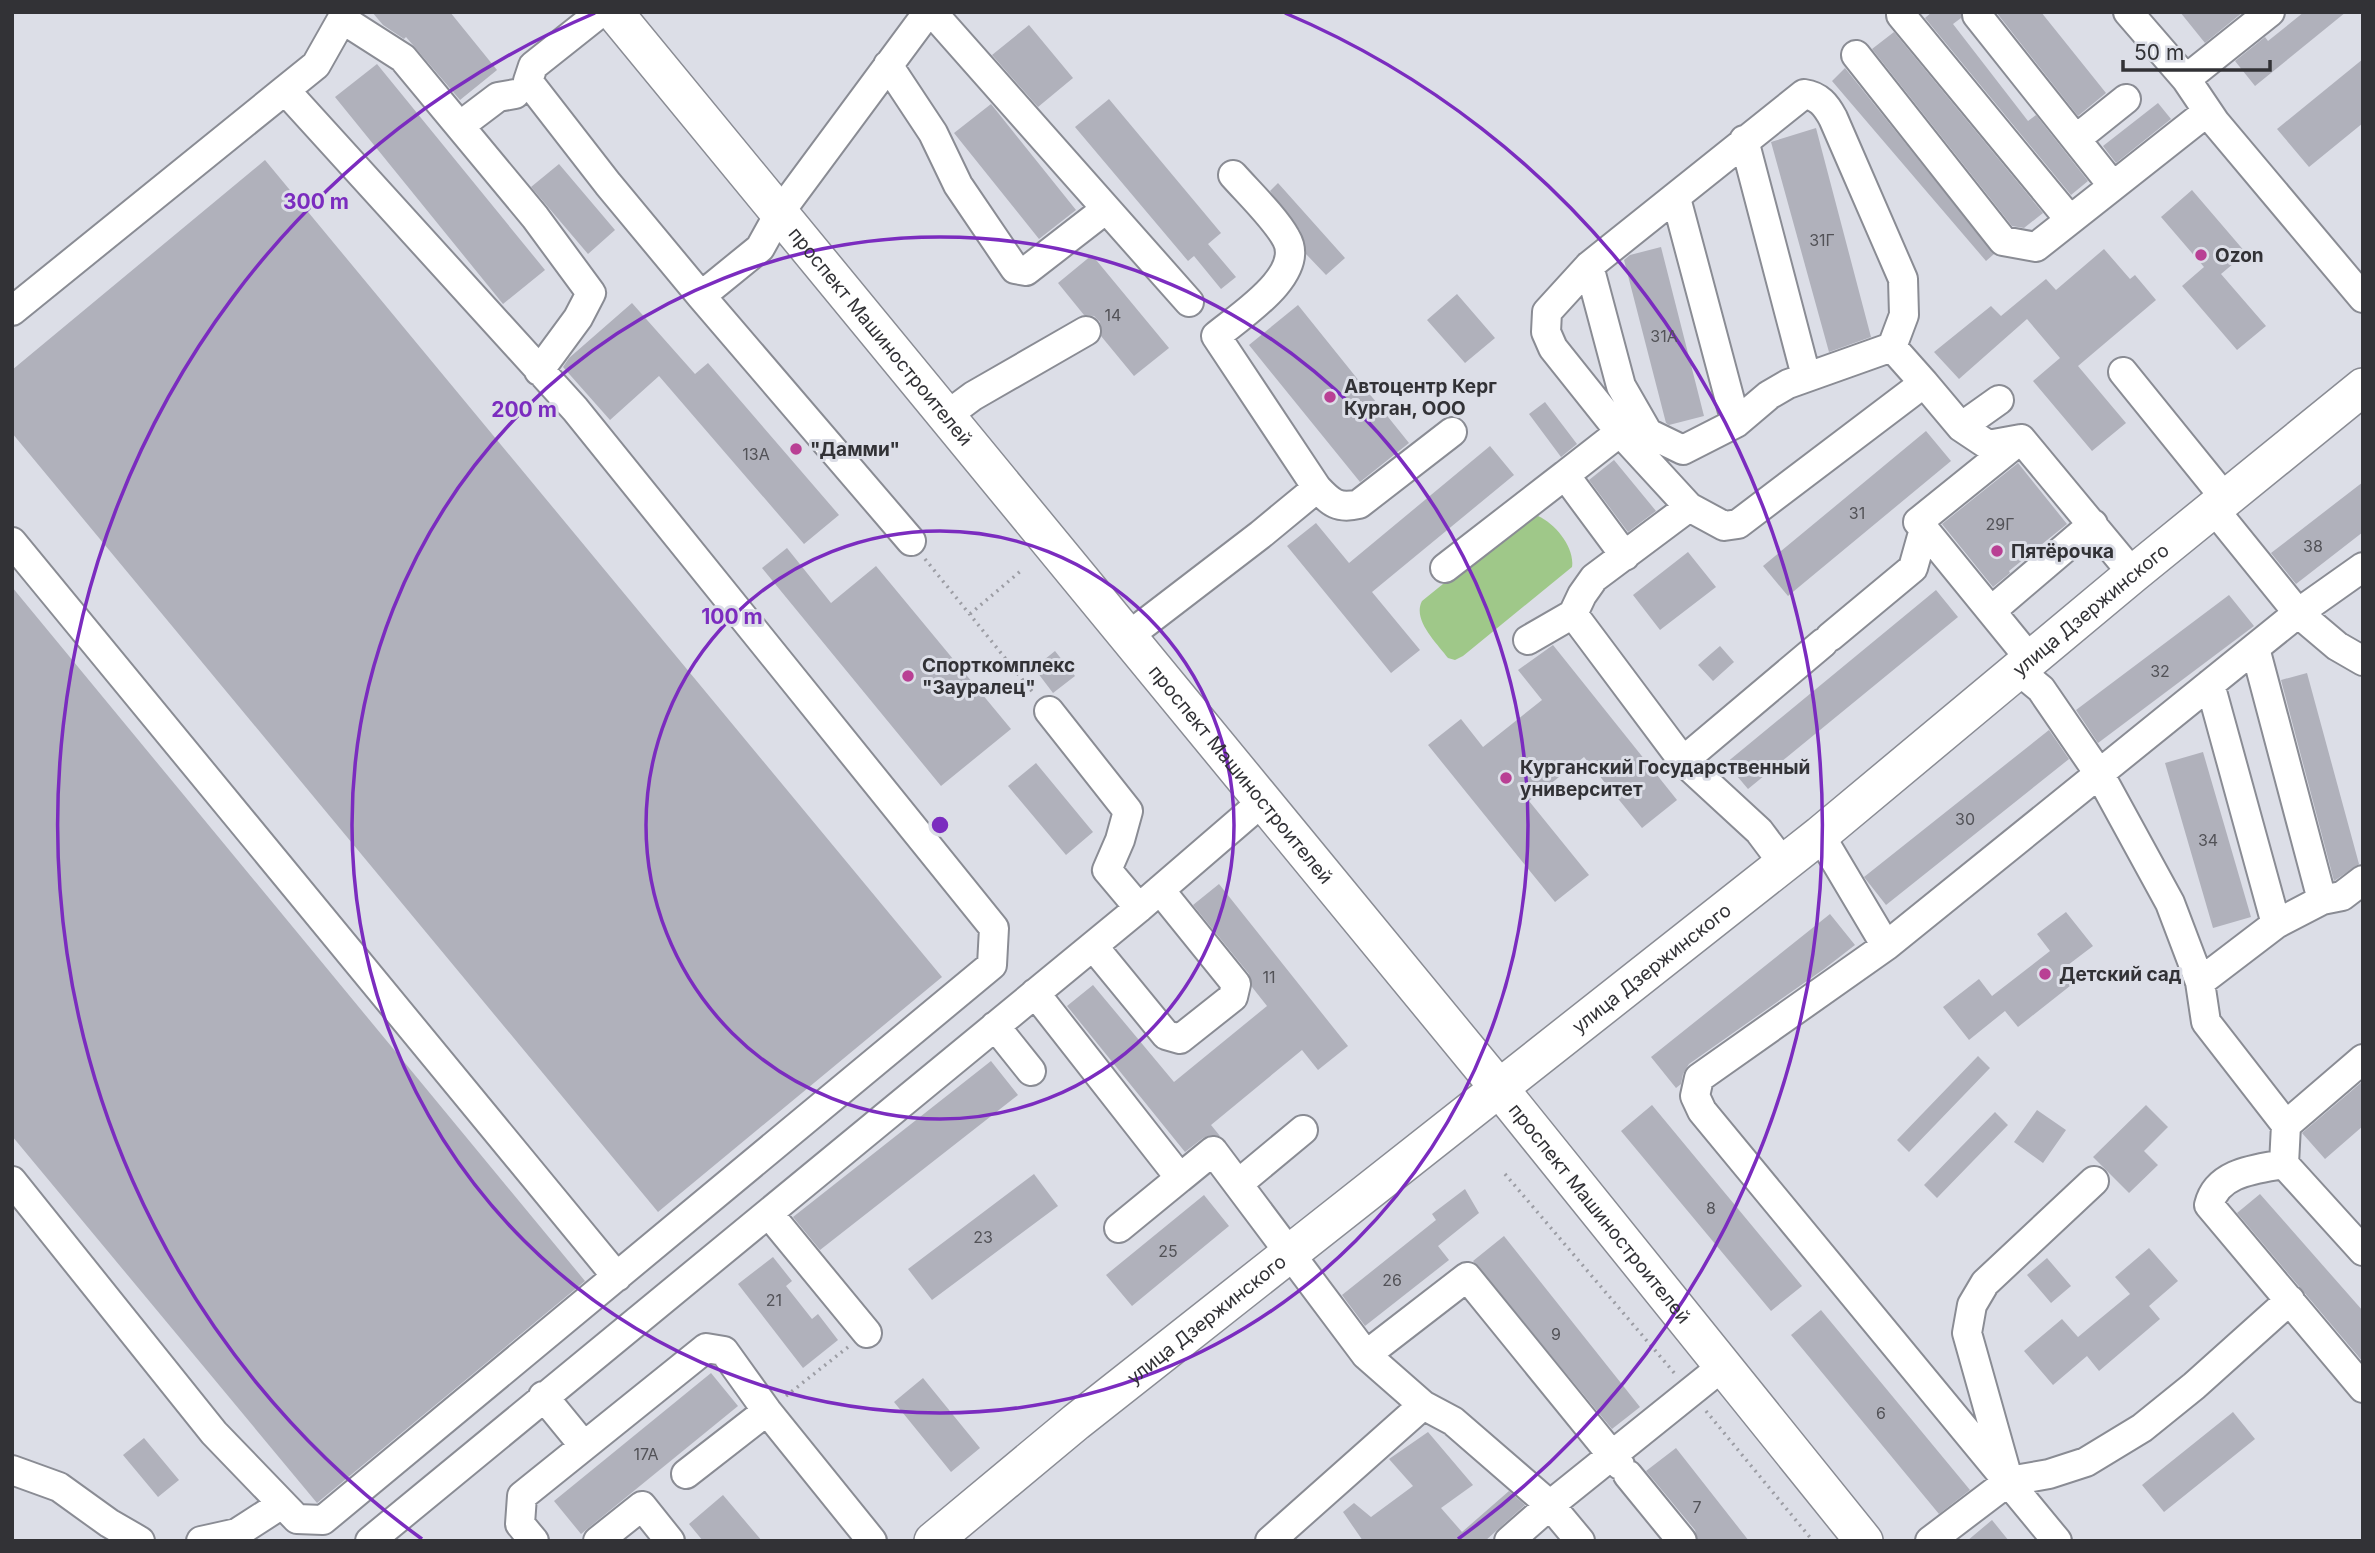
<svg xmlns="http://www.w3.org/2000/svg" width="2375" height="1553" viewBox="0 0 2375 1553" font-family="Inter,sans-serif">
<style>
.green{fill:#9fc889}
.building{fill:#b0b1bb}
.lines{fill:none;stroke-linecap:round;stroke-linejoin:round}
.minor-casing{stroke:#8a8c94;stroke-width:32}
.major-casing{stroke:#8a8c94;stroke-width:40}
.path{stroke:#9c9da4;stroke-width:3.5;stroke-dasharray:2 5;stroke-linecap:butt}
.minor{stroke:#fff;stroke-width:28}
.major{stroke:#fff;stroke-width:37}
.ring{fill:none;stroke:#7b2cbf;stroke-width:3.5}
.poi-dot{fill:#b94094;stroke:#dcdee7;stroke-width:2.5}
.labels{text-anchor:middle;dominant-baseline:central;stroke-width:6;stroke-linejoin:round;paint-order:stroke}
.number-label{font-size:16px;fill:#525257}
.poi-label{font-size:19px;font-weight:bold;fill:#323236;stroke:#dcdee7;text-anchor:start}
.street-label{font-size:19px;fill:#323236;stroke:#dcdee7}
.centre{fill:#7b2cbf;stroke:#dcdee7;stroke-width:3.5}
.ring-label{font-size:21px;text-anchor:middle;font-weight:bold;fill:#7b2cbf;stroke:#dcdee7;stroke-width:6;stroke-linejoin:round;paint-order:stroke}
</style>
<rect width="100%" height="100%" fill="#dcdee7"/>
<!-- green -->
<path class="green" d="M 1538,516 C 1556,524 1575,548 1572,567 L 1463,656 L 1455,660 L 1448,658 C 1437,643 1412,620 1422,601 L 1522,520 Z"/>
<!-- building -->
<path class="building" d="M 372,12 L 450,12 L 497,70 L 460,100 L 406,37 L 404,39 L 383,25 Z
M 1932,12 L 1961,12 L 1961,18 L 1953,24 L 2028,121 L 2036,115 L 2088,181 L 2071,195 L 1925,18 Z
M 1996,12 L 2041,12 L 2106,93 L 2078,116 Z
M 2180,12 L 2243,12 L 2205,43 Z
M 2304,12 L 2346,12 L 2255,86 L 2235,61 L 2265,37 L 2268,41 Z
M 1029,25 L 1073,78 L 1038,107 L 992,55 Z
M 1894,32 L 2043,213 L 2024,228 L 2012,226 L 1872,49 Z
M 2363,59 L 2363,123 L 2309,167 L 2277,129 Z
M 377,64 L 545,270 L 503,304 L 335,97 Z
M 1845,68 L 1994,254 L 1986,261 L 1832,81 Z
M 1109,99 L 1221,233 L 1208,244 L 1236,277 L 1221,289 L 1194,256 L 1188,261 L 1075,127 Z
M 2158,103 L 2171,119 L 2116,163 L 2103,146 Z
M 991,104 L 1076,210 L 1039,239 L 954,133 Z
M 1816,128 L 1871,337 L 1829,352 L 1771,142 Z
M 265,160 L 942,977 L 658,1212 L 12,433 L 12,370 Z
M 559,164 L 615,230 L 588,254 L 531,187 Z
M 1278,183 L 1345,258 L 1326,275 L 1306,254 L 1300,230 L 1270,191 Z
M 2192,190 L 2246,253 L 2221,274 L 2266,326 L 2237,350 L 2182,286 L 2204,267 L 2161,217 Z
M 1661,247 L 1704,416 L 1669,425 L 1666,423 L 1624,260 L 1630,255 Z
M 2104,249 L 2130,279 L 2135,275 L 2156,300 L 2078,366 L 2126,423 L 2092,451 L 2033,381 L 2060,358 L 2027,319 L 1959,379 L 1934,352 L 1991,306 L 2001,316 L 2046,279 L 2056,290 Z
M 1092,255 L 1169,348 L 1134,376 L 1101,336 L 1100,322 L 1094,316 L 1084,315 L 1058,283 Z
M 1457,294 L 1495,338 L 1465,363 L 1427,320 Z
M 632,303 L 695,374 L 708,363 L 839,515 L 804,544 L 659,376 L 610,420 L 563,367 L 569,358 Z
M 1298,305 L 1409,443 L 1360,482 L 1249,345 Z
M 1545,402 L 1577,444 L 1561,457 L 1529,414 Z
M 1926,431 L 1951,461 L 1788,596 L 1763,566 Z
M 1490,446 L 1514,475 L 1372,592 L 1420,650 L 1391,673 L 1287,546 L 1316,523 L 1349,563 Z
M 1614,460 L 1656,511 L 1628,532 L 1589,480 Z
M 2018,463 L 2067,524 L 2009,571 L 2010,573 L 1993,587 L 1942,524 Z
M 2363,482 L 2363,532 L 2296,584 L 2271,553 Z
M 787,548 L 831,603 L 876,566 L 1011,729 L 941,786 L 762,568 Z
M 1688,552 L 1716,587 L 1660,630 L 1633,595 Z
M 12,587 L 585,1281 L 317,1503 L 12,1136 Z
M 1936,590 L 1958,617 L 1748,789 L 1726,763 Z
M 2229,595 L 2254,626 L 2098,743 L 2076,710 Z
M 1553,645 L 1677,800 L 1642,828 L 1584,757 L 1529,801 L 1589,875 L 1555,902 L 1428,745 L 1461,719 L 1483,747 L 1542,700 L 1518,670 Z
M 1720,646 L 1734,662 L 1713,681 L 1698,665 Z
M 1055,651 L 1075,676 L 1053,693 L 1034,668 Z
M 2307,673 L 2359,864 L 2334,881 L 2281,680 Z
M 2049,730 L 2069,759 L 1886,905 L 1864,877 Z
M 2203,752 L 2251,917 L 2213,928 L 2165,763 Z
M 1036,763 L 1093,832 L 1066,855 L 1008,786 Z
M 1219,884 L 1348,1046 L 1318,1070 L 1302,1050 L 1211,1125 L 1220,1136 L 1211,1135 L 1203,1138 L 1185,1152 L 1067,1006 L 1093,985 L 1174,1082 L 1267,1006 L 1252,987 L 1249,974 L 1193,905 Z
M 2066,912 L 2093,946 L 2064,968 L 2075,982 L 2018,1027 L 2005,1011 L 1969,1040 L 1943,1007 L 1979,979 L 1992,996 L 2050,951 L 2037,934 Z
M 1830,914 L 1855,945 L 1824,969 L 1689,1064 L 1683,1074 L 1681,1084 L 1676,1088 L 1651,1057 Z
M 1978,1056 L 1990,1068 L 1909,1152 L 1897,1140 Z
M 991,1061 L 1018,1095 L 820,1250 L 793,1217 Z
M 2363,1081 L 2363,1126 L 2325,1159 L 2302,1133 Z
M 1652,1105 L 1802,1286 L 1771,1311 L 1621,1131 Z
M 2146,1105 L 2168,1127 L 2144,1151 L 2158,1165 L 2129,1193 L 2093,1157 Z
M 2037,1110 L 2066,1130 L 2043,1163 L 2014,1142 Z
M 1995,1112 L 2008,1125 L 1937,1198 L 1924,1185 Z
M 1034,1174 L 1058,1206 L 932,1300 L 908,1269 Z
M 1465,1189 L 1479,1213 L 1438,1246 L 1449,1260 L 1365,1326 L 1342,1295 L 1436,1220 L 1432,1214 Z
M 2260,1194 L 2363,1311 L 2363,1362 L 2237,1213 Z
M 1204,1195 L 1229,1226 L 1132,1306 L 1106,1275 Z
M 1504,1236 L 1640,1407 L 1612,1429 L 1473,1261 Z
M 2149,1248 L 2178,1281 L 2149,1306 L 2160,1319 L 2099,1371 L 2087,1356 L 2053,1385 L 2024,1351 L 2062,1319 L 2078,1337 L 2130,1294 L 2115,1277 Z
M 773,1257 L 792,1281 L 786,1286 L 812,1319 L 818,1314 L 838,1340 L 803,1368 L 738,1284 Z
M 2047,1258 L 2071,1286 L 2051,1303 L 2027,1275 Z
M 1821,1310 L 1970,1490 L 1939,1514 L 1791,1335 Z
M 711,1373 L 738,1406 L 581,1534 L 554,1501 Z
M 923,1378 L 980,1448 L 951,1472 L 894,1402 Z
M 2233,1412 L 2255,1439 L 2164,1512 L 2142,1485 Z
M 1428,1432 L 1473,1485 L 1441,1508 L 1462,1532 L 1509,1491 L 1525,1505 L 1485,1541 L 1363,1541 L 1343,1512 L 1354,1503 L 1371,1517 L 1413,1486 L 1389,1459 Z
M 144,1438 L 179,1480 L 158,1497 L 123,1455 Z
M 1676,1448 L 1749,1541 L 1698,1540 L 1695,1530 L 1646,1471 Z
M 723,1495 L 762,1541 L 703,1541 L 689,1524 Z
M 1992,1520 L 2009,1541 L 1967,1541 Z"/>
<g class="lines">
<defs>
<path id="minor" d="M 601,12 L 533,66 L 528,81 L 608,184 L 701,296 L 911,541
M 932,12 L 1189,302
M 2128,12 L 2186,79 L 2215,122 L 2363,298
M 1901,15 L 2070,220
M 1977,15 L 2113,186
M 342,19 L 403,58 L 535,217 L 591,293 L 578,318 L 539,371
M 1856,55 L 2003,241 L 2036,247 L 2207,112
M 888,65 L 933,133 L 958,185 L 1015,269 L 1026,271 L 1106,209
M 2186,79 L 2270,12
M 285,90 L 316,65 L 342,19 L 344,12
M 461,125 L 498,97 L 515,94
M 2076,139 L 2126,99
M 1744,140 L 1806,376
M 1233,175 C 1249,193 1275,218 1286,238 C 1307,274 1240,316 1216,336 L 1317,488 C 1331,503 1338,509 1359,504 L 1452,432
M 1676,198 L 1736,423
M 1589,266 L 1621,386 L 1648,433 L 1683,450 L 1736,423 L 1769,395 L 1788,384 L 1892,347 L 1904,315 L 1903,279 L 1833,118 C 1826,105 1819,96 1804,94 L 1589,266 L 1547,312 L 1546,332 L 1553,348 L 1620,432 L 1689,507 L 1724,526 L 1738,524 L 1924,383 L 1961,427 L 1988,445 L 2021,439
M 701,296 L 760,248 L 780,212 L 928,12
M 12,311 L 285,90 L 575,409 L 994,928 L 992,965 L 323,1520 L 297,1519 L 214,1433 L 12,1181
M 1892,347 L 1924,383
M 2123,372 L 2225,498
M 946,416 L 973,396 L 1086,331
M 1961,427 L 1999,400
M 1620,432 L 1565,475 L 1625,556
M 2213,508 L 2298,613 L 2363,567
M 1924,529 L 2030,659
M 12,542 L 617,1277
M 1445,568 L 1565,475
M 1991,611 L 2093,524
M 1573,614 L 1683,761
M 1127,637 L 1260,535 L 1317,488
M 1830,637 L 1913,568 L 1924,529 L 1918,522 L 2021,439 L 2133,574
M 1528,640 L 1573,614 L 1582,595 L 1594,578 L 1689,507
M 2255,648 L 2322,900
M 2018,670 L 2041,689 L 2100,775 L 2170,903 L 2200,982 L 2206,1022 L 2286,1125 L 2284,1164 L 2363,1251
M 2210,684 L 2276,924
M 1049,711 L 1128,811 L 1120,840 L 1107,870 L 1139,908
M 1820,835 L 1886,946
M 1783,863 L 1759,831 L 1683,761 L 1823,643
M 1093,946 L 1166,1035 L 1180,1039 L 1233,997 L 1236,984 L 1160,890
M 2200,982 L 2276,924 L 2322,900 L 2342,896 L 2363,880
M 1035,993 L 1180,1178 L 1119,1228
M 995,1026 L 1031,1071
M 2286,1125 L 2363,1059
M 2284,1164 C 2256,1169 2217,1172 2209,1205 L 2363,1388
M 1180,1178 L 1213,1151 L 1366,1355 L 1423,1405 L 1453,1421 L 1550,1505 L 1580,1541
M 1238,1184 L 1303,1130
M 769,1214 L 867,1333
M 1366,1355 L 1467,1277 L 1620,1465
M 543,1396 L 584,1446
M 2005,1468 L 1967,1333 L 1972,1305 L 1985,1283 L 2094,1181
M 12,1470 L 59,1487 L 109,1523 L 140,1541
M 686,1474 L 767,1411
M 1628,1475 L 1682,1541
M 201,1541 L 237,1533 L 282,1504
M 370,1541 L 1139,908 L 1262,802
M 534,1541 L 520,1524 L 522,1496 L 706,1348 L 724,1351 L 767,1411 L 872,1541
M 598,1541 L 642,1506 L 670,1541
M 1270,1541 L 1423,1405
M 1509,1541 L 1550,1505 L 1723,1366
M 1930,1541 L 2009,1481 L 2049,1474 L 2086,1462 L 2142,1428 L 2194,1386 L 2290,1300
M 2057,1541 L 1702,1111 L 1695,1096 L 1699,1078 L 1886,946 L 2298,613 L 2337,646 L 2363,661"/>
<g id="major">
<path id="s1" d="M 614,12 L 1499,1088 L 1864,1541"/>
<path id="s2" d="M 933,1541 L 1076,1422 L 1820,835 L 2133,574 L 2363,387"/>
</g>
</defs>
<!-- minor casing -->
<use href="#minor" class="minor-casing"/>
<!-- major casing -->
<use href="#major" class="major-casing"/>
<!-- path -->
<path class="path" d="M 925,559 L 1035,695
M 970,614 L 1023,569
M 1505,1174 L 1676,1375
M 786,1396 L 848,1347
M 1706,1411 L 1813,1541"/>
<!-- minor -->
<use href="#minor" class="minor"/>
<!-- major -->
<use href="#major" class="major"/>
</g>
<!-- distance rings -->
<g class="ring">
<circle cx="940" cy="825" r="294"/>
<circle cx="940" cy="825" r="588"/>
<path d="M422 1539A882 882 0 0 1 595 13M1285 13A882 882 0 0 1 1458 1539"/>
</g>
<!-- markers -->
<g class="poi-dot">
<circle cx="2201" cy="255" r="7"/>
<circle cx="1330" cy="397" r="7"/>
<circle cx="796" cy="449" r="7"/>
<circle cx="1997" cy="551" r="7"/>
<circle cx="908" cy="676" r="7"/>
<circle cx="1506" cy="778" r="7"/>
<circle cx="2045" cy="974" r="7"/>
</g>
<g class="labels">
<!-- number labels -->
<g class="number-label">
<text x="1822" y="240">31Г</text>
<text x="1113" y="315">14</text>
<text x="1664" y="336">31А</text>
<text x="756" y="454">13А</text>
<text x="1857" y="513">31</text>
<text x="2000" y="524">29Г</text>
<text x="2313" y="546">38</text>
<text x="2160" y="671">32</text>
<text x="1965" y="819">30</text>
<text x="2208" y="840">34</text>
<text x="1269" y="977">11</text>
<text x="1711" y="1208">8</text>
<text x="983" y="1237">23</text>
<text x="1168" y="1251">25</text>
<text x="1392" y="1280">26</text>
<text x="774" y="1300">21</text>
<text x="1556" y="1334">9</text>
<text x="1881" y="1413">6</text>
<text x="646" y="1454">17А</text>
<text x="1697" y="1507">7</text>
</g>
<!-- poi labels -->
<g class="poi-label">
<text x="2215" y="255">Ozon</text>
<text x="1344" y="386">Автоцентр Керг<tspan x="1344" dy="22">Курган, ООО</tspan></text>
<text x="810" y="449">"Дамми"</text>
<text x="2011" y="551">Пятёрочка</text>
<text x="922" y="665">Спорткомплекс<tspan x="922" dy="22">"Зауралец"</tspan></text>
<text x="1520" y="767">Курганский Государственный<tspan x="1520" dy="22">университет</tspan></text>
<text x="2059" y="974">Детский сад</text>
</g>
<!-- street labels -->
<g class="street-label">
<text stroke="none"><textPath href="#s1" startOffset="420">проспект Машиностроителей</textPath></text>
<text stroke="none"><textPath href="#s2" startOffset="1486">улица Дзержинского</textPath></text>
<text stroke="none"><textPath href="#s1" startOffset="987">проспект Машиностроителей</textPath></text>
<text stroke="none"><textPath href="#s2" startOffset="919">улица Дзержинского</textPath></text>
<text stroke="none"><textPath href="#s1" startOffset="1554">проспект Машиностроителей</textPath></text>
<text stroke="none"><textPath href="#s2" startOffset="352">улица Дзержинского</textPath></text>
</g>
</g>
<circle cx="940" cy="825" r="10" class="centre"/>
<g class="ring-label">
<text x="316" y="209">300 m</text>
<text x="524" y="417">200 m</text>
<text x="732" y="624">100 m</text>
</g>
<!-- border -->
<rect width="2375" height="1553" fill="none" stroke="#323236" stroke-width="28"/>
<!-- scale -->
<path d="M2123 60v10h147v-10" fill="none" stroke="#323236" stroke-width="3.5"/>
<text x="2134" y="60" font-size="21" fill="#323236" stroke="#dcdee7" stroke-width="5" paint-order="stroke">50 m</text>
</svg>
